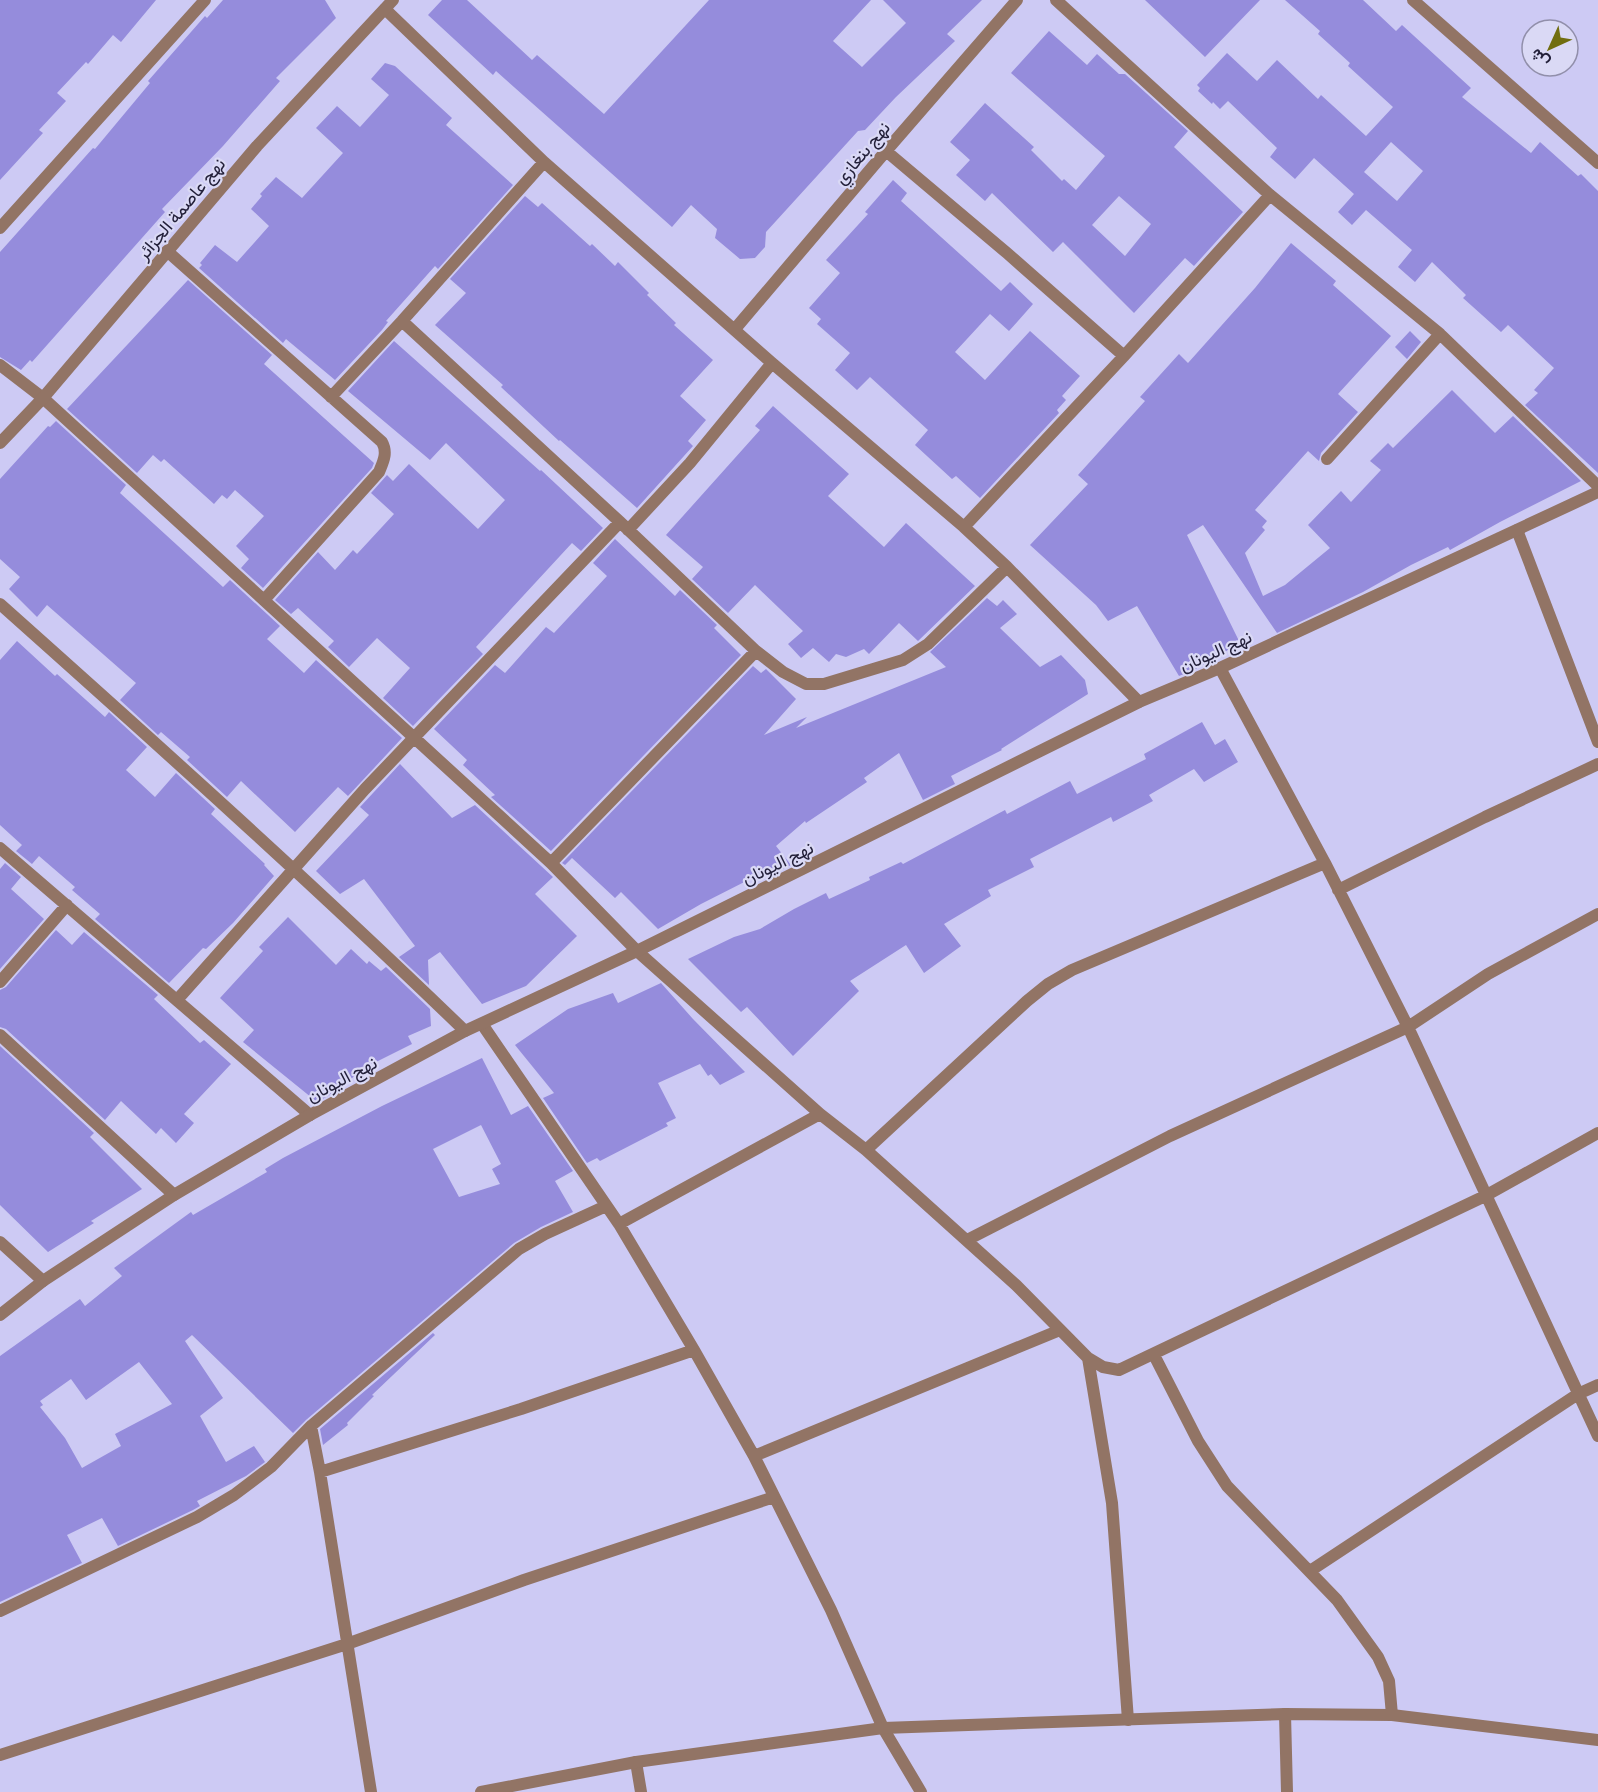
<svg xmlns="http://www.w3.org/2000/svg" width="1598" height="1792" viewBox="0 0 1598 1792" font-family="Literata,Vazirmatn,serif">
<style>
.building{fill:#958cdc;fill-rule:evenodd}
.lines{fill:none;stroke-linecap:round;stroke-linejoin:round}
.minor{stroke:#927465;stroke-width:12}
.tertiary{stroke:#927465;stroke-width:12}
.labels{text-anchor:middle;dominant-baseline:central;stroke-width:4.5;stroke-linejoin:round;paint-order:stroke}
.street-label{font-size:18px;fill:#23203a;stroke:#dad9f5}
</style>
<rect width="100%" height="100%" fill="#cdcaf4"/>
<!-- building -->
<path class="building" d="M 0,0 L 156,0 L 121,42 L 113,35 L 88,64 L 86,62 L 57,93 L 66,101 L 39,130 L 43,133 L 0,180 Z
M 223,0 L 325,0 L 336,18 L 276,78 L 280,81 L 223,146 L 162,209 L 165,212 L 32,362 L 30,360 L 21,370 L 0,357 L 0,252 L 93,148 L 95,149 L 150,83 L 148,81 L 205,16 L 207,18 Z
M 442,0 L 467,0 L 532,60 L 537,55 L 604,114 L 709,0 L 871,0 L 833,41 L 862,67 L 906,23 L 883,0 L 982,0 L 947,34 L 955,41 L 896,97 L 865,130 L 858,131 L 766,232 L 765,247 L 755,258 L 740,259 L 715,238 L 717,229 L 691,205 L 672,227 L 496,71 L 493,75 L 428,15 Z
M 1145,0 L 1260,0 L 1205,57 Z
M 1285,0 L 1363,0 L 1396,31 L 1402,25 L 1471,88 L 1462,97 L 1531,153 L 1540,142 L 1578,176 L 1581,174 L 1598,191 L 1598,473 L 1525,405 L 1538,393 L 1534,390 L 1554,368 L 1508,325 L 1501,332 L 1463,298 L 1466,295 L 1432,262 L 1415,282 L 1398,267 L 1412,250 L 1366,210 L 1352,225 L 1338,212 L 1354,194 L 1314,158 L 1295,179 L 1270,157 L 1277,148 L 1228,101 L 1220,109 L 1213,102 L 1212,104 L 1198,91 L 1200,88 L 1197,85 L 1227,53 L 1257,81 L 1277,60 L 1318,99 L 1321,95 L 1366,136 L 1393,107 L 1348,66 L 1350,63 L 1318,34 L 1320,31 ZM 1391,142 L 1423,171 L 1397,201 L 1364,172 Z
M 1049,31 L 1087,65 L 1097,54 L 1119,74 L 1125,74 L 1188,131 L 1174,147 L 1243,212 L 1194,266 L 1185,258 L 1134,313 L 1063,242 L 1053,252 L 992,193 L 985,201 L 956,175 L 970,160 L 950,142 L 985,103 L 1034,147 L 1031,150 L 1062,181 L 1064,179 L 1076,190 L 1105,156 L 1011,73 ZM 1119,196 L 1151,224 L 1125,256 L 1092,225 Z
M 385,63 L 395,66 L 452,118 L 446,125 L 513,185 L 438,269 L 435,266 L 386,321 L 388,322 L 382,330 L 335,380 L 286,339 L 283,343 L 199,268 L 202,265 L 200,263 L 215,245 L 237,262 L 269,226 L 251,209 L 262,196 L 260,194 L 276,177 L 302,198 L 343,153 L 316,128 L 337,106 L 360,127 L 389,95 L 371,79 Z
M 893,180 L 907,193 L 901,201 L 1001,291 L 1010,282 L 1033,304 L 1009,331 L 990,314 L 955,352 L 985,380 L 1030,331 L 1080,376 L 1062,396 L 1066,400 L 1057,410 L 1059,413 L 980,498 L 956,476 L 952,479 L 915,445 L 928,430 L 870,377 L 857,390 L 835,370 L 850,353 L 817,324 L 821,319 L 809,308 L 840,273 L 826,260 L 868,214 L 865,212 Z
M 525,196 L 538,207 L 542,203 L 590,246 L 592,244 L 615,266 L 618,262 L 649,293 L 647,295 L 676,323 L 674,325 L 713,360 L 680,396 L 706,420 L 688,441 L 693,446 L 637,508 L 560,440 L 559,441 L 501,387 L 503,385 L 435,325 L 466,293 L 450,279 Z
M 1291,243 L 1336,281 L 1333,285 L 1391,336 L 1338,394 L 1358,412 L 1321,453 L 1319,461 L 1308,451 L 1255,510 L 1267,521 L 1262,527 L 1265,530 L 1245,553 L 1263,596 L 1285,585 L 1330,548 L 1308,525 L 1341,491 L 1351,502 L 1381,470 L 1370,461 L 1388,443 L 1393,448 L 1452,390 L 1495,433 L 1513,416 L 1581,481 L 1500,522 L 1450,550 L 1448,547 L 1411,565 L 1363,592 L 1277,633 L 1203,525 L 1187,535 L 1240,643 L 1194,670 L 1179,676 L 1137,606 L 1108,621 L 1096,605 L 1030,545 L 1088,484 L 1078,475 L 1145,401 L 1140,397 L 1179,354 L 1188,363 L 1255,288 Z
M 188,280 L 272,355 L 264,364 L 374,463 L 372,468 L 263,588 L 241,568 L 249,559 L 236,546 L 264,516 L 235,490 L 227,499 L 222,495 L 214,504 L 164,459 L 161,462 L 153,455 L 137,473 L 67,409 Z
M 1410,331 L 1421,342 L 1407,359 L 1395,347 Z
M 394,341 L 540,471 L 541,470 L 603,528 L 581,551 L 572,543 L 476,647 L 483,654 L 413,726 L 383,698 L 410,668 L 377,638 L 349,667 L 328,647 L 334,641 L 298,608 L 291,614 L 275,600 L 318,552 L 335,570 L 353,550 L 357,554 L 394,514 L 371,493 L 387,475 L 393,481 L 409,464 L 478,529 L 505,500 L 446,443 L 430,460 L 348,391 Z
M 773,406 L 849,474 L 828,496 L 884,547 L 906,523 L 975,586 L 918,641 L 899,623 L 869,654 L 864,649 L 846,657 L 836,654 L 829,662 L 813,648 L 801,658 L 788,644 L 803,631 L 755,585 L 728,613 L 692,579 L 703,567 L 666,535 L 760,430 L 755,426 Z
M 56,421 L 126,485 L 120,493 L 223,587 L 230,580 L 280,626 L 267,639 L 304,673 L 316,660 L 402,738 L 348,796 L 338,787 L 295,832 L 241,781 L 227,797 L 187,760 L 190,757 L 161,732 L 158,735 L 120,700 L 136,683 L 47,605 L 37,617 L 9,589 L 20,577 L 0,559 L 0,479 L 48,426 L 50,427 Z
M 615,539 L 675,596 L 680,590 L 717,625 L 714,628 L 741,655 L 551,851 L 491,797 L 495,795 L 463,765 L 467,760 L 434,729 L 495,665 L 505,673 L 546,627 L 554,633 L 607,576 L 593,563 Z
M 987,598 L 997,606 L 1003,600 L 1017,614 L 1000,628 L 1040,667 L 1061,655 L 1085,680 L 1088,694 L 1001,749 L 1002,750 L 951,776 L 955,784 L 923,800 L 899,753 L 864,778 L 867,782 L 806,823 L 805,821 L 776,846 L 791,865 L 770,876 L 766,871 L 701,904 L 658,929 L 621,892 L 615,898 L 572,858 L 565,865 L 562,863 L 753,666 L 761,673 L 766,669 L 796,699 L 764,735 L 807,717 L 796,728 L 946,667 L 930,652 Z
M 17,641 L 55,676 L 57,674 L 105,717 L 109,712 L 147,747 L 126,770 L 155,797 L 176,773 L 215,809 L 211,814 L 265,864 L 264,865 L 274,876 L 233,923 L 206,949 L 203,948 L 169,983 L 95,919 L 100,914 L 72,890 L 75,887 L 39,856 L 32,864 L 16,851 L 22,845 L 0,825 L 0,660 Z
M 1202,722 L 1215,745 L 1225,739 L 1238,762 L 1204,782 L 1194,769 L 1149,795 L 1153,801 L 1113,822 L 1111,817 L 1030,859 L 1034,867 L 988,890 L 991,896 L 944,924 L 961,946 L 924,973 L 906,945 L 850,981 L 859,991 L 793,1056 L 747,1007 L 741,1012 L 688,959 L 734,937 L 760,929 L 794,909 L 826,893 L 829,899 L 870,880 L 869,877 L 901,862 L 903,864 L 1005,810 L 1007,814 L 1070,781 L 1077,794 L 1146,759 L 1144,754 Z
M 400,764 L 452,818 L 475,805 L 553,877 L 535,894 L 577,936 L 526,986 L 482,1004 L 440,952 L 428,960 L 429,985 L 399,957 L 415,946 L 364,879 L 340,894 L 316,871 L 369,815 L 360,807 Z
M 5,863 L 21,877 L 11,889 L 44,919 L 0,969 L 0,869 Z
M 288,917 L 336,965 L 351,949 L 367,964 L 369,961 L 381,971 L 386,967 L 430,1009 L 431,1026 L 408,1036 L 412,1044 L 362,1069 L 339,1090 L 317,1102 L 243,1042 L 254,1030 L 220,998 L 263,951 L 259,947 Z
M 56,930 L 72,945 L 84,932 L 158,995 L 154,999 L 200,1043 L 204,1040 L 231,1064 L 184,1114 L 194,1123 L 176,1143 L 161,1128 L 156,1134 L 121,1101 L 105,1120 L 6,1029 L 0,1027 L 0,990 L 6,987 Z
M 661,983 L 693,1019 L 745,1072 L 720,1085 L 711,1074 L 708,1076 L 700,1064 L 658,1083 L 676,1118 L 666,1123 L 668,1126 L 600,1161 L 597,1158 L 587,1163 L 543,1098 L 554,1093 L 515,1045 L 568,1009 L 613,993 L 618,1003 Z
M 0,1046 L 94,1133 L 90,1137 L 142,1189 L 91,1221 L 94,1223 L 48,1252 L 0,1205 Z
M 482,1058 L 511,1115 L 528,1106 L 573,1171 L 555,1181 L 573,1212 L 541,1227 L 514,1243 L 306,1420 L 293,1433 L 192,1335 L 185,1341 L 223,1398 L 200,1416 L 226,1462 L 254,1446 L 265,1462 L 246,1476 L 197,1501 L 200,1506 L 193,1510 L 118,1546 L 102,1518 L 67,1535 L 82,1563 L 0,1602 L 0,1356 L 80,1299 L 85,1306 L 122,1276 L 114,1268 L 191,1212 L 193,1215 L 267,1172 L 265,1169 L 283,1158 L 382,1106 ZM 481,1125 L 501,1164 L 492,1169 L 500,1184 L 459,1197 L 433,1149 ZM 139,1362 L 172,1404 L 115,1434 L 121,1446 L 82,1468 L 65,1438 L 40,1407 L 43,1405 L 40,1401 L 71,1379 L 86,1400 Z
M 433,1333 L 435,1335 L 372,1395 L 374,1396 L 347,1423 L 348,1425 L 323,1445 L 320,1429 Z"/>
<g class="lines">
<!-- minor -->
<path class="minor" d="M 1056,0 L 1270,195 L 1440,334 L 1598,486
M 385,9 L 544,162 L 772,363 L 964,527 L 1007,567 L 1139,702
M 886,151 L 1007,253 L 1124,356
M 0,228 L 205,0
M 167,251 L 382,442 C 388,453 383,462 379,472 L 264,600
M 402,321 L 620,522 L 756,651 L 783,672 L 806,684 L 824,684 L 903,660 L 928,644 L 1007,567
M 735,329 L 886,151 L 1017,0
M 0,365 L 43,398 L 551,863 L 637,951 L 820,1114 L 866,1150 L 1027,1001 L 1048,984 L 1072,970 L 1325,863
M 331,397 L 402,321 L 544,162
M 1327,459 L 1440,334
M 964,527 L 1124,356 L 1270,195
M 628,530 L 690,463 L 772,363
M 1517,530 L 1598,742
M 0,604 C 157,744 314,885 465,1031
M 1220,668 L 1325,863 L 1408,1027 L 1598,1436
M 0,848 L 310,1115
M 551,863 L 756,651
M 1338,890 L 1485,817 L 1598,764
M 0,982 L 67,905
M 177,1000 L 365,789 L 620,522
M 482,1024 L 619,1224 L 694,1350 L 754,1456 L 831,1610 L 883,1728 L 921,1792
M 0,1035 L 174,1195
M 866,1150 L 1016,1285 L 1088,1358 L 1103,1367 L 1119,1370 L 1485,1196 L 1598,1133
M 619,1224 L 820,1114
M 967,1240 L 1170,1136 L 1408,1027 L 1488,974 L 1598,914
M 0,1242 L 43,1281
M 1154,1355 L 1198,1441 L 1227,1486 L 1337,1600 L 1378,1657 L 1389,1681 L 1392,1715
M 1088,1358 L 1112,1503 L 1128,1720
M 311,1426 L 320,1472 L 371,1792
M 754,1456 L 1060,1330
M 320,1472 L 521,1409 L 694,1350
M 1310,1571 L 1578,1394 L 1598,1385
M 0,1611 L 197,1517 L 234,1495 L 271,1467 L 311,1426 L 519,1249 L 545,1234 L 606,1206
M 1285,1714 L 1287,1792
M 0,1755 L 347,1644 L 524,1580 L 774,1497
M 636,1762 L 641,1792"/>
<!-- tertiary -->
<path class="tertiary" d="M 1413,0 L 1598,163
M 0,443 L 43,398 L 257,146 L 393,0
M 0,1315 L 43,1281 L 174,1195 L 310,1115 L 465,1031 L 637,951 L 1139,702 L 1220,668 L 1598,492
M 481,1792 L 636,1762 L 883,1728 L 1285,1714 L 1392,1715 L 1598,1740"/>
</g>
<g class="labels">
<!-- street labels -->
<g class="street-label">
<text transform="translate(861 152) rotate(-50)">نهج بنغازي</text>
<text transform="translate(180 208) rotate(-50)">نهج عاصمة الجزائر</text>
<text transform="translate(1215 650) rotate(-24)">نهج اليونان</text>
<text transform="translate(777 862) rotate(-26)">نهج اليونان</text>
<text transform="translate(341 1078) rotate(-28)">نهج اليونان</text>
</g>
</g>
<!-- north arrow -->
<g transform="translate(1550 48) rotate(225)"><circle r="28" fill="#dad9f5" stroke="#918faa" stroke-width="1.5"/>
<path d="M0-4.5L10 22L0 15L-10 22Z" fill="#716e0f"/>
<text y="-9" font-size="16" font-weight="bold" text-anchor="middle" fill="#23203a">ش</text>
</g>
</svg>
